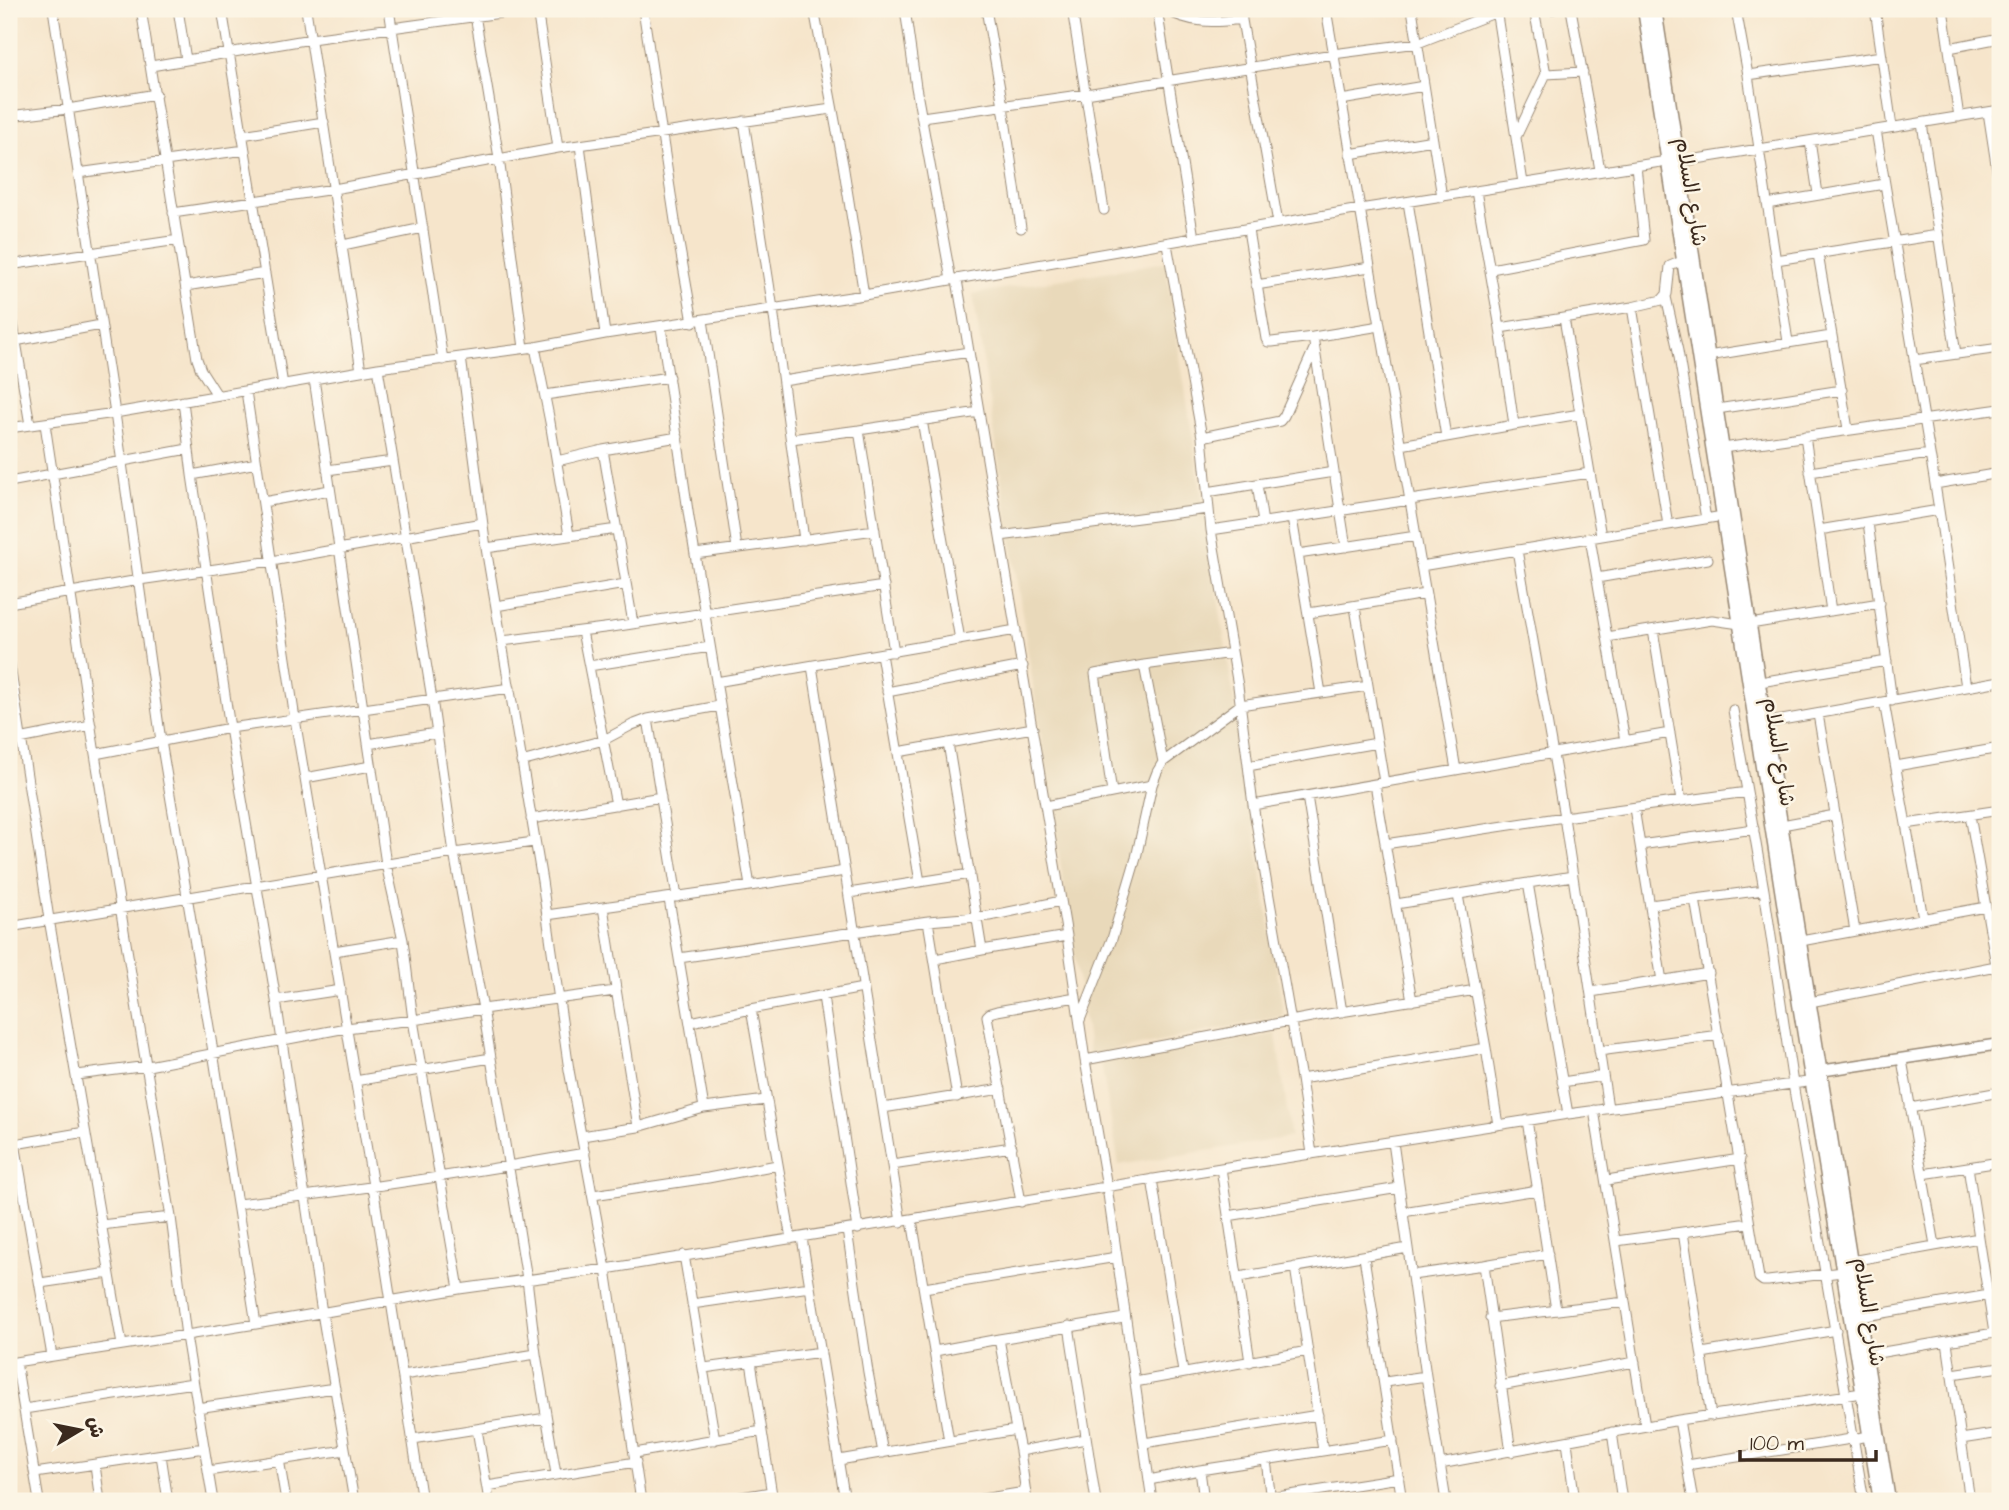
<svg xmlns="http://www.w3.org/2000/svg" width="2009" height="1510" viewBox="0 0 2009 1510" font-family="'Architects Daughter','Playpen Sans Arabic',sans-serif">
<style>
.built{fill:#e9d9ba}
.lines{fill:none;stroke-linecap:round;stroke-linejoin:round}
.minor-casing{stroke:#988874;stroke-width:11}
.tertiary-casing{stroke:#988874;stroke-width:13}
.secondary-casing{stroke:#988874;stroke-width:15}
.minor{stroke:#fff;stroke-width:9}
.tertiary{stroke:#fff;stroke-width:10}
.secondary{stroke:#fff;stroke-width:12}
.labels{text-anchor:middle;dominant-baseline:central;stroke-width:5;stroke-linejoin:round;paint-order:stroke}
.street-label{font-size:21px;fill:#3b2a1e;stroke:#fcf5e5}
</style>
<rect width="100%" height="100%" fill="#fcf5e5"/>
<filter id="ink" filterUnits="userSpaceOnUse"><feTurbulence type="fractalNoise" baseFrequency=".0143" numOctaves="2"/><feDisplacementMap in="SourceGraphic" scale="14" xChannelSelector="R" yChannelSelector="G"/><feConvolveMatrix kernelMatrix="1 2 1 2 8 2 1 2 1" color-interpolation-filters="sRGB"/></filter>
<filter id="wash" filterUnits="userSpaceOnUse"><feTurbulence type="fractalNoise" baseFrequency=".00686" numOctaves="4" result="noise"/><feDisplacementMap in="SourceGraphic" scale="28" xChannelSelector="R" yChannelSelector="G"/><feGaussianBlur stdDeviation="1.57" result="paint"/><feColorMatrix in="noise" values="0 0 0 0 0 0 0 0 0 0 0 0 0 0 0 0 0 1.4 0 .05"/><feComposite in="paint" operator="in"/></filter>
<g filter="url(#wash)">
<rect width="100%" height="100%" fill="#f6e5cb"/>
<!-- built -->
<path class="built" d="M 1165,262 L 1284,1016 L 1090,1055 L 973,294 Z
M 1276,1034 L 1291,1137 L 1119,1165 L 1101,1063 Z"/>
</g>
<g filter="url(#ink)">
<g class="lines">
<defs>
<path id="minor" d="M 53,9 L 115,413 L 161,741 L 210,1033 L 256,1324
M 141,9 L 197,359 L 201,370 L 217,395
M 178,9 L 186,60
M 222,9 L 283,385
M 306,9 L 361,371
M 389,9 L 443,360
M 474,9 L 499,158 L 524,348
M 537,9 L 558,148
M 643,9 L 675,221 L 693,322
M 814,9 L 843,164 L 864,295
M 905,9 L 916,87 L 951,280
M 986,9 L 1003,106 L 1021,228
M 1072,9 L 1104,210
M 1157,9 L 1194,238
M 1165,9 C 1190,24 1214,23 1242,19
M 1240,9 L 1278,223
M 1326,9 L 1456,770
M 1412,9 L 1442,197
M 1496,9 L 1523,183
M 1571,9 L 1600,170
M 1736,9 L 1748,75 L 1788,342
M 1875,9 L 1892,127
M 1943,9 L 1959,117
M 1737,13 L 1761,9
M 1949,48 L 2000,38
M 151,66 L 311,39 L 531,9
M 1546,74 L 1583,72
M 1748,75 L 1882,56
M 1341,100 L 1424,86
M 1988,112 L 2000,190
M 9,116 L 68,109 L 156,94
M 922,117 L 1086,94 L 1333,54 L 1418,43 L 1497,12 L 1554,9
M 744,121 L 773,309 L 804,540
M 1922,123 L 1956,354
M 1876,130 L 1935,484 L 1966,687
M 242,135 L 324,122
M 1517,135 L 1546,74 L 1534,9
M 1810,141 L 1818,194
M 580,145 L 605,334
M 1350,154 L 1433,140
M 1678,162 L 2000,110
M 78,173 L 245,150
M 1476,191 L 1500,328 L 1514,425 L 1580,414
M 1408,202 L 1446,437
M 1767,204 L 1884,184
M 173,213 L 334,189 L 558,148 L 832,109
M 1248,230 L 1266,339 L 1268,342 L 1272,342 L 1313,337
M 1167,244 L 1202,437 L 1211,530 L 1238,686 L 1253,805 L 1301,1079 L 1312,1154
M 343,245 L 423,228
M 1818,254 L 1848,429
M 1776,260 L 1938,235
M 9,265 L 178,240
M 1491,269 L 1644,240 L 1636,166
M 957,280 L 1067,936 L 1085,1060 L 1107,1187 L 1152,1501
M 1256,285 L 1370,267
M 186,286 L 265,273
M 1666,297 L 1678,351 L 1706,519
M 9,300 L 30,425
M 1632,307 L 1668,525
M 1564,318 L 1590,473
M 703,320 L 737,548
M 1500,328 L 1632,307 L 1662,300 L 1667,294 L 1670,266 L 1682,261
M 15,341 L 101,325
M 535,347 L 550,422 L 569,535
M 1708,356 L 1831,336
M 461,357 L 486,548 L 542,881 L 569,1070 L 606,1269 L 641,1501
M 1914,360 L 2000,348
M 378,368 L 432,699 L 454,853 L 483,1009 L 527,1279 L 536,1354 L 556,1474
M 314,379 L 386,864 L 403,940 L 413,1020 L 459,1289
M 783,381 L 969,352
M 246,391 L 295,719 L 373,1186 L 422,1501
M 545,395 L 669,377
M 183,401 L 192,475 L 230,728 L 276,1000 L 322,1313 L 354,1501
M 1717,409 L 1842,390
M 922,420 L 960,640
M 45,424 L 95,754 L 171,1217 L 186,1336 L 213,1501
M 9,428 L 115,413 L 378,368 L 535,347 L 605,334 L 864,295 L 1360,209 L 1667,161
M 1805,436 L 1831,611
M 1202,437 L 1280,421 L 1284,416 L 1314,349
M 791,439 L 859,430
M 1401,445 L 1514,425
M 1723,448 L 2000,409
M 603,450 L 633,623
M 557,461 L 603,450 L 678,437
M 327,470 L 393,461
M 1334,472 L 1313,337 L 1380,326
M 1810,472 L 1929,454
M 192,475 L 257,463
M 9,482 L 188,449
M 1935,484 L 2000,473
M 1207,492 L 1257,484
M 263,502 L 330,490
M 1292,518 L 1321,693
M 1868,522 L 1892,701
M 1263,523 L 1257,484 L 1334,472 L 1346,547
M 1211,530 L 1590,473 L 1601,536
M 1819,530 L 1939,510
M 1000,536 L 1208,509
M 1590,538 L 1625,741
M 486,548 L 617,529
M 1517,550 L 1564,817 L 1608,1108
M 695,554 L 875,530
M 1298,554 L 1416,536
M 1421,566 L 1723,516
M 1597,578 L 1708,559
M 9,603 L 139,580 L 272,561 L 482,523
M 496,606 L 625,584
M 1355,607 L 1384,782
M 1309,613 L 1425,594
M 1750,624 L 1880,603
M 1653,630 L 1681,801
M 582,631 L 616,805
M 1607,637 L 1712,620 L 1740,624
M 502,641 L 612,627 L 884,586
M 894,652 L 859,430 L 979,412
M 881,654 L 920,882
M 9,659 L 49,919 L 122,1345
M 1144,665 L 1163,762
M 589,666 L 710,647
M 812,666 L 901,1222
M 716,682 L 1016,630
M 1760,682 L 1887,661
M 887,692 L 1023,666
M 1884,702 L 1923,918
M 1733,710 L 1764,890 L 1793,1084 L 1864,1501
M 1818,714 L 1855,931
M 648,719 L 677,897
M 1765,723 L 2000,681
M 9,741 L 91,725
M 368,744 L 436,733
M 898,752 L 1033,728
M 95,754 L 230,728 L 510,688
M 521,762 L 604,740 L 632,725 L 648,719 L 719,706
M 1248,766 L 1377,743
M 1896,766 L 2000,748
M 305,778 L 371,766
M 1375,784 L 1412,1001
M 1112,793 L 1095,674 L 1144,665 L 1232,653
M 1307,796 L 1342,1012
M 1253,805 L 1670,733
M 1046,806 L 1152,785
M 1634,808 L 1662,981
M 1970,815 L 2000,988
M 531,819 L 661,797
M 1906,824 L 2000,810
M 1782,825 L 1835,815
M 1385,844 L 1564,817 L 1747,792
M 1640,845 L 1754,829
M 1528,883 L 1568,1114
M 750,886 L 845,871
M 849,893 L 970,874
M 1458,895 L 1486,1048 L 1498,1125
M 669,899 L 704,1108
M 1695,899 L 1759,1278 L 1763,1281 L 1768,1281 L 1842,1272
M 1396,904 L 1573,876
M 1650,905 L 1764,890
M 603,907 L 638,1127
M 547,915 L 750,886 L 689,518 L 661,327
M 928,921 L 957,1097
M 9,927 L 454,853 L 534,842
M 1801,941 L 1986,907
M 982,950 L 1067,936
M 334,951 L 403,940
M 679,958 L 928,921 L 989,916 L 1061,901
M 935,959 L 982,950 L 948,743
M 1591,992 L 1709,973
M 823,996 L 858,1229
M 276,1000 L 341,990
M 1810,1002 L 1996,966
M 751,1009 L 791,1239
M 1080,1020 L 1112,939 L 1136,858 L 1152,785 L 1157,772 L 1163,762 L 1240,705 L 1368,686
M 691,1022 L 751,1009 L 863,988
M 1599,1051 L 1719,1035
M 1085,1060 L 1322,1015 L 1476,990
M 1902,1060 L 1935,1245
M 77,1075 L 148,1066 L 346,1028 L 413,1020 L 483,1009 L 615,991
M 1301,1079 L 1486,1048
M 355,1081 L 491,1058
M 1562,1082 L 1603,1076
M 883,1108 L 1001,1089
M 1910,1108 L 2000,1092
M 1594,1110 L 1645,1426
M 1527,1120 L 1556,1310
M 582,1136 L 638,1127 L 704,1108 L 766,1100
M 1393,1142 L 1426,1376 L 1446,1501
M 15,1143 L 52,1356
M 9,1145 L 85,1132
M 892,1165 L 1012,1147
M 1968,1167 L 1994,1333
M 1221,1168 L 1250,1362
M 1923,1174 L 2000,1162
M 1152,1179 L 1183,1372
M 1607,1180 L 1740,1159
M 593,1195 L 708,1178 L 777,1165
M 1021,1202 L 987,1016 L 990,1013 L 997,1011 L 1076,997
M 237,1204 C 353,1191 469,1173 585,1153
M 1403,1212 L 1537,1190
M 1228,1216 L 1399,1188
M 912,1220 L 949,1441
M 101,1225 L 171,1217
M 847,1230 L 868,1372 L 883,1453
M 1683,1232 L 1711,1416
M 802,1238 L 845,1501
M 1616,1241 L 1749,1223
M 684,1255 L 715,1440
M 1364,1257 L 1402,1501
M 1851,1261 L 1979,1238
M 1484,1265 L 1511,1452
M 1295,1267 L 1323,1451
M 1412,1275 L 1484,1265 L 1548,1254
M 1239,1277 L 1408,1248
M 40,1283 L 109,1273
M 924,1288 L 1117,1257
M 692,1304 L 810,1287
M 1860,1317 L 1989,1295
M 1490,1318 L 1625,1302
M 1069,1326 L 1096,1501
M 1947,1342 L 1961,1439 L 2000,1433
M 935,1351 L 999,1339
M 1702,1353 L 1836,1330
M 1866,1355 L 2000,1332
M 16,1362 L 39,1501
M 751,1362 L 773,1501
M 9,1363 L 256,1324 L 459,1289 L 606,1269 L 1221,1168 L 1568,1114 L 1815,1081
M 704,1368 L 821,1352
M 1952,1374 L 2000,1367
M 403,1375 L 536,1354
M 1135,1382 L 1308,1351
M 1385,1382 L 1426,1376
M 1500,1386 L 1635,1362
M 197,1408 L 335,1388
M 24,1409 L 193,1383
M 1679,1420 L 1693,1501
M 477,1429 L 489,1501
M 1612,1432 L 1622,1501
M 413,1439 L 546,1418
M 1961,1439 L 1970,1501
M 1567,1442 L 1575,1501
M 1144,1443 L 1318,1415
M 1020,1451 L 1086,1439
M 635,1453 L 762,1431
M 161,1455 L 168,1501
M 279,1459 L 286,1501
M 839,1460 L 1016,1430
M 1266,1460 L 1271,1501
M 1440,1464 L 1679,1420 L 1862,1393
M 95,1465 L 100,1501
M 1687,1465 L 1870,1436
M 1200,1470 L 1204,1501
M 208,1471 L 345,1450
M 35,1473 L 204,1448
M 1149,1480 L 1200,1470 L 1393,1440
M 487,1486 L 636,1462
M 1271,1498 L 1399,1478
M 400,1501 L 421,1498
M 718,1501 L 771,1492
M 970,1501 L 1025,1492
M 1027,1501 L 1020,1451 L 999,1339 L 1124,1318"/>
<path id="tertiary" d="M 1813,1072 L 2000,1044"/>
<path id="secondary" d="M 1644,9 L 1798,998 L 1880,1501
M 1655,9 L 1765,723 L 1889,1501"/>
</defs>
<!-- minor casing -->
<use href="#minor" class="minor-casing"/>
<!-- tertiary casing -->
<use href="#tertiary" class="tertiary-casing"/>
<!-- secondary casing -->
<use href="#secondary" class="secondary-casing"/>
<!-- minor -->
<use href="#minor" class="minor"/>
<!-- tertiary -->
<use href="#tertiary" class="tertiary"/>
<!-- secondary -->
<use href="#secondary" class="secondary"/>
</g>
</g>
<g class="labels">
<!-- street labels -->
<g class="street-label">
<text transform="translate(1691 192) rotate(81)">شارع السلام</text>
<text transform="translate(1779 752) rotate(81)">شارع السلام</text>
<text transform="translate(1869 1312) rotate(81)">شارع السلام</text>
</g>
</g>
<!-- margin -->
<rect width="2009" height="1510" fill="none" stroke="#fcf5e5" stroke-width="35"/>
<!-- north arrow -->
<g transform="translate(80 1430) rotate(80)" stroke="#fcf5e5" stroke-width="5" paint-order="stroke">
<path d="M0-5L12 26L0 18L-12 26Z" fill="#3b2a1e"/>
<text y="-10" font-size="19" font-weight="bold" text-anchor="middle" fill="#3b2a1e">ش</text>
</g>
<!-- scale -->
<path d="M1740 1450v10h136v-10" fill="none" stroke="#3b2a1e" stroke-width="3.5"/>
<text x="1750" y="1450" font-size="21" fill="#3b2a1e" stroke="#fcf5e5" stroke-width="5" paint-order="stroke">100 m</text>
</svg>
